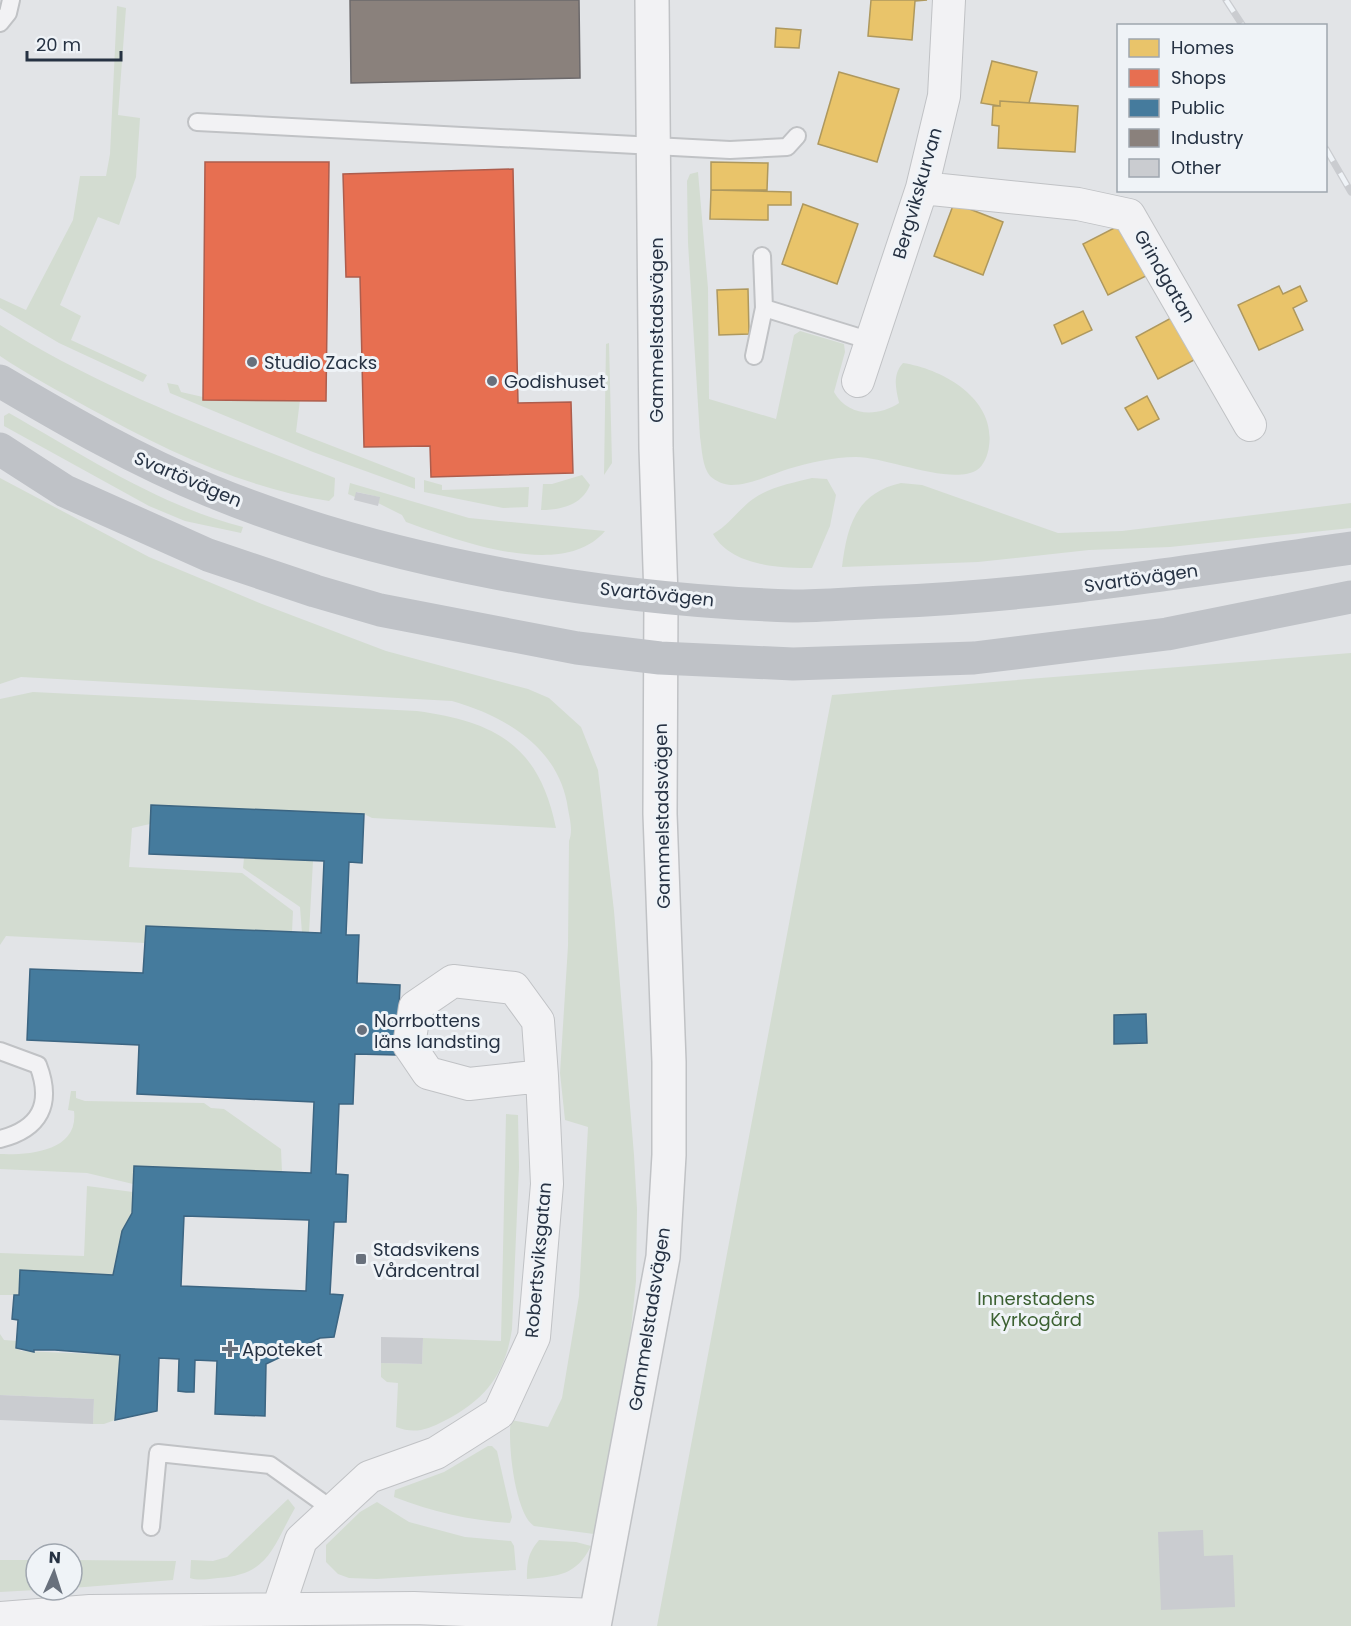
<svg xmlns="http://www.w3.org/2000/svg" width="1351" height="1626" viewBox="0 0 1351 1626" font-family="Poppins,sans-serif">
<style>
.green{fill:#d3dcd1}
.homes{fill:#e9c46a;stroke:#ae985e;stroke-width:1.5}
.shops{fill:#e76f51;stroke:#ad5d4d;stroke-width:1.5}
.public{fill:#457b9d;stroke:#3c6582;stroke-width:1.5;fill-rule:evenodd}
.industry{fill:#8a817c;stroke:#6c696b;stroke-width:1.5}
.building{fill:#caccd0}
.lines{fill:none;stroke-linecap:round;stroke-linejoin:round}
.service-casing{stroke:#c0c2c5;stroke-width:20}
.minor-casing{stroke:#c0c2c5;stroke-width:34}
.tertiary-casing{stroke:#c0c2c5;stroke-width:36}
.service{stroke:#f2f2f4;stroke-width:16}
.minor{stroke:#f2f2f4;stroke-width:32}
.tertiary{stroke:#f2f2f4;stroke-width:33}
.secondary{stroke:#bfc2c7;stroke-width:33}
.rail-casing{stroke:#caccd0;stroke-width:7}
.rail{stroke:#eff3f7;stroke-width:4.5;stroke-dasharray:14;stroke-linecap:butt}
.poi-dot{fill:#68707c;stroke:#eff3f7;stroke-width:2}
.labels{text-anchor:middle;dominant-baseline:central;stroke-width:6;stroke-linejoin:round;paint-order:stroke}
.street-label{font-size:18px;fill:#263243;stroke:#eff3f7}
.poi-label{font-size:18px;fill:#263243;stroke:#eff3f7;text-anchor:start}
.park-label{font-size:18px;fill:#3c6132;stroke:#eff3f7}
</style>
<rect width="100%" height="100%" fill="#e2e4e7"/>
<!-- green -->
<path class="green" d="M 117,6 L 126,8 L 118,115 L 140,118 L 136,177 L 119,225 L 98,217 L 60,305 L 81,316 L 71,340 L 147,375 L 143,382 L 59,343 L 0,308 L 0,298 L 26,310 L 73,220 L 80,176 L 106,176 L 110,154 Z
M 698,172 L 708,288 L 709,399 L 776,419 L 794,335 L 800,331 L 844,344 L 845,352 L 834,392 C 848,417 878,417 899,403 C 896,389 892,375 903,363 C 943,369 996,399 989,446 C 988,455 984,465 977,470 C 951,486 887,457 856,457 C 833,457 809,463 788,469 C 769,475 751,485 731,485 C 725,485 715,481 710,476 C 702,466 702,449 700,437 L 688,243 L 687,181 L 690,174 Z
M 0,325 C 104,391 221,433 335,478 L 334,496 L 329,501 C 243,488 163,449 87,407 C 57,390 28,375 0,356 Z
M 609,343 L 612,463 L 604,475 L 606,344 Z
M 167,383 L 178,385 L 181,392 L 203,397 L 203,400 L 300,400 L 296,432 L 415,478 L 415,489 L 313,452 L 170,393 Z
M 9,413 C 83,455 160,506 243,527 L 241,533 L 185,521 L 149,506 L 4,426 L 4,416 Z
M 582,475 L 590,485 C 582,505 561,510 541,510 L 543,484 L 552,484 Z
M 0,478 L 149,557 L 262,604 L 386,651 L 528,689 L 549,698 L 581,727 L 598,770 L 614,911 L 634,1155 L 637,1209 L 636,1281 L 629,1348 L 594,1534 L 534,1526 C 515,1514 507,1442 511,1420 L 548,1427 L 562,1398 L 579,1296 L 588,1127 L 565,1120 L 560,1073 L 568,946 L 569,841 C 573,831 570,820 568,809 C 560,748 505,716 452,701 L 21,677 L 0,684 Z
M 812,478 L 827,479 L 836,495 L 830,526 L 812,568 C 779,568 731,566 713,534 C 729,525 738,510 753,499 C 770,487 792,483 812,478 Z
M 424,480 L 442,485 L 442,490 L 529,487 L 528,507 L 503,508 L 424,492 Z
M 350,483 L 469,518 L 605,531 C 563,581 457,540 406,522 L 402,515 L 378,503 L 379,497 L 357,492 L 355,497 L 348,494 Z
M 901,483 L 922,485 L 1058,533 L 1122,531 L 1351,503 L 1351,528 L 1170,547 L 1089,550 L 978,562 L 842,567 C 847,526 856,493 901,483 Z
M 1351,653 L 1351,1626 L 657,1626 L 832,695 Z
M 33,692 L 417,711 C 496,722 539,745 556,828 L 372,818 L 364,814 L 151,805 L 150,824 L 132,828 L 129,867 L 242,873 L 293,911 L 292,932 L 146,927 L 145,943 L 6,936 L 0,945 L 0,699 Z
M 244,858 L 313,861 L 309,933 L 302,933 L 300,907 L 243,868 Z
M 71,1091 L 76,1091 L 76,1098 L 85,1101 L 204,1103 L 211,1108 L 224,1109 L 281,1149 L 282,1172 L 134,1166 L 133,1184 L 87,1173 L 0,1169 L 0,1154 C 28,1155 79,1152 74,1111 L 68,1110 Z
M 506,1114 L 518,1115 L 519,1167 L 512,1329 C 505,1375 485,1400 444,1421 C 427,1430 414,1434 396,1427 L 398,1383 L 387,1382 L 381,1377 L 381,1363 L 422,1364 L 423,1338 L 501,1341 Z
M 87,1186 L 133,1192 L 132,1213 L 122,1231 L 113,1275 L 21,1270 L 19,1295 L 0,1295 L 0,1253 L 84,1256 Z
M 0,1334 L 4,1340 L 17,1341 L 16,1348 L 21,1351 L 120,1355 L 115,1420 L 104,1424 L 93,1424 L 94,1399 L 0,1395 Z
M 488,1446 L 492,1446 L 497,1451 L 512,1517 L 510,1523 C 468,1520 433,1512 394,1497 L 395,1490 L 444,1472 Z
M 288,1499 L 295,1508 C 272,1548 269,1575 218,1578 C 209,1579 198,1581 190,1578 L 191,1560 L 213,1561 L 227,1557 Z
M 377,1502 L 409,1522 L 465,1537 L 511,1541 L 514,1546 L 516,1570 L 377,1579 L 349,1578 L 338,1574 L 326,1562 L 326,1545 L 360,1512 Z
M 539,1540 L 576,1542 L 591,1546 C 576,1576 558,1576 527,1579 C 527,1562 528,1553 539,1540 Z
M 0,1560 L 36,1560 L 36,1590 L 0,1592 Z
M 72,1560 L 176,1561 L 173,1580 L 72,1588 Z"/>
<!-- homes -->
<path class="homes" d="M 871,0 L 927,0 L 915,1 L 912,40 L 868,36 Z
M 776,28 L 801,30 L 799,48 L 775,47 Z
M 992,61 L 1037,72 L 1029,103 L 1000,101 L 1000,106 L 981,103 Z
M 839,72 L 899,89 L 877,162 L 818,144 Z
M 1000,101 L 1078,106 L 1075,152 L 998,148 L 999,126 L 992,125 L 993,106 L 1000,106 Z
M 711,162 L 768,163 L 767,190 L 711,190 Z
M 711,190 L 791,192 L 791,205 L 768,205 L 768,220 L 710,219 Z
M 954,203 L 1003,222 L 983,275 L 934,256 Z
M 803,204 L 858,224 L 837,284 L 782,264 Z
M 1122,224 L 1148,275 L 1108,295 L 1083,244 Z
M 1279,286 L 1283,294 L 1300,286 L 1307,301 L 1293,308 L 1303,330 L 1259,350 L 1238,305 Z
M 748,289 L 749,334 L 719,335 L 717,290 Z
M 1083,311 L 1092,330 L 1062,344 L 1054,325 Z
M 1173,317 L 1196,359 L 1158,379 L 1136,337 Z
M 1147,396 L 1159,419 L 1138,430 L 1125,408 Z"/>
<!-- shops -->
<path class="shops" d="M 205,162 L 329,162 L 326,401 L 203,400 Z
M 513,169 L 518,403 L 571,402 L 573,473 L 431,477 L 430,446 L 364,447 L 360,277 L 346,277 L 343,174 Z"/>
<!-- public -->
<path class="public" d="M 151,805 L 364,814 L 362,863 L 349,862 L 346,935 L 359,935 L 357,983 L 400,985 L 397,1055 L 355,1054 L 353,1104 L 339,1104 L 336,1174 L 348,1175 L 346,1222 L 334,1222 L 330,1294 L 343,1295 L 334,1337 L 320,1338 L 266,1364 L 265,1416 L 215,1414 L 217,1361 L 195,1360 L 194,1392 L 186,1392 L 178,1391 L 179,1359 L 159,1358 L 157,1411 L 115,1420 L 120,1355 L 55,1350 L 34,1350 L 34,1352 L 16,1348 L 18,1320 L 12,1319 L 14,1295 L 19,1295 L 20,1270 L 113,1275 L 122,1231 L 132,1213 L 134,1166 L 311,1173 L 314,1102 L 137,1094 L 139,1045 L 27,1040 L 30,969 L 143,973 L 146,926 L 321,933 L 324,861 L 149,854 ZM 184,1216 L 309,1220 L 306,1291 L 181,1286 Z
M 1146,1014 L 1147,1043 L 1114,1044 L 1114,1015 Z"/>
<!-- industry -->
<path class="industry" d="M 350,0 L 579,0 L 580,78 L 351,83 Z"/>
<!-- building -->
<path class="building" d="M 356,492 L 380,497 L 378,506 L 354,500 Z
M 381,1337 L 423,1338 L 422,1364 L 381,1363 Z
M 0,1395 L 94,1399 L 93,1424 L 0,1420 Z
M 1203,1530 L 1204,1556 L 1233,1555 L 1235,1607 L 1161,1610 L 1158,1532 Z"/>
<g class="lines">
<defs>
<path id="service" d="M 0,23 L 8,13 L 11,0
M 197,122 L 730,150 L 787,147 L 797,136
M 764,308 L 871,341
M 754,356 L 764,308 L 762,256
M 0,1051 L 38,1065 C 53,1104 40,1129 0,1139
M 151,1527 L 158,1453 L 270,1465 L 333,1510"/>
<path id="minor" d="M 922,188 L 1078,204 L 1129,215 L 1250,425
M 858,381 L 922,188 L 944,96 L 949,0
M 278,1609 L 301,1540 L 369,1477 L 436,1453 L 499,1413 L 534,1337 L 547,1184 L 542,1076 L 538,1021 L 514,988 L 453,981 L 415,1007 L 409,1045 L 428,1073 L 469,1084 L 542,1076
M 0,1618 L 90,1611 L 414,1608 L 596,1615"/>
<path id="tertiary" d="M 594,1626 L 663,1257 L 669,1155 L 669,1062 L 660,814 L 661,597 L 656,448 L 652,0"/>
</defs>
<!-- service casing -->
<use href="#service" class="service-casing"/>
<!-- minor casing -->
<use href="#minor" class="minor-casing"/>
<!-- tertiary casing -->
<use href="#tertiary" class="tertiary-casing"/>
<!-- service -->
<use href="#service" class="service"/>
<!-- minor -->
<use href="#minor" class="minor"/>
<!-- tertiary -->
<use href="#tertiary" class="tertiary"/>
<!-- secondary -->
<path class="secondary" d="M 0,381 C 68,421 137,461 211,491 C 386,563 605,600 793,606 C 824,606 854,603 885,602 C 1041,596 1196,570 1351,548
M 0,449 L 65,491 L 208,555 L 315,591 L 380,610 L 577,648 L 660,658 L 793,664 L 974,658 L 1167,634 L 1351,597"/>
<defs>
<path id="rail" d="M 1226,0 L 1243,26
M 1326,149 L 1351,192"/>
</defs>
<!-- rail casing -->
<use href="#rail" class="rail-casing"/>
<!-- rail -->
<use href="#rail" class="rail"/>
</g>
<!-- markers -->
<g class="poi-dot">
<circle cx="252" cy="362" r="6"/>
<circle cx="492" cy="381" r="6"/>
<circle cx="362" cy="1030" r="6"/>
<rect x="355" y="1253" width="12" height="12" rx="3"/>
<path d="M227 1340h6v6h6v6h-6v6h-6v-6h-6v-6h6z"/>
</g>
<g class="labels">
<!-- street labels -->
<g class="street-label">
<text transform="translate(917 193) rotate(-74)">Bergvikskurvan</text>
<text transform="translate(1165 276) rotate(60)">Grindgatan</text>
<text transform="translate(656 330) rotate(-90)">Gammelstadsvägen</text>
<text transform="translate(188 479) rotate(23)">Svartövägen</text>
<text transform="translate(1141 578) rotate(-8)">Svartövägen</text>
<text transform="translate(657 594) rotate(6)">Svartövägen</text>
<text transform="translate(662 816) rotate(-91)">Gammelstadsvägen</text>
<text transform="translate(538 1260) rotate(-85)">Robertsviksgatan</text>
<text transform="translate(649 1319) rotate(-81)">Gammelstadsvägen</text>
</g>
<!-- poi labels -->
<g class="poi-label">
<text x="264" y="362">Studio Zacks</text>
<text x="504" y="381">Godishuset</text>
<text x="374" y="1020">Norrbottens<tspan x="374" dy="21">läns landsting</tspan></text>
<text x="373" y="1249">Stadsvikens<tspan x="373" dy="21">Vårdcentral</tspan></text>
<text x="242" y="1349">Apoteket</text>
</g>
<!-- park labels -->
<g class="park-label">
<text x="1036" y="1298">Innerstadens<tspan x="1036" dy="21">Kyrkogård</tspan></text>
</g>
</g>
<!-- legend -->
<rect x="1117" y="24" width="210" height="168" fill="#eff3f7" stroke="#9fa6af" stroke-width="1.5"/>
<rect x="1129" y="39" width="30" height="18" fill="#e9c46a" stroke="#9fa6af" stroke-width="1.5"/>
<text x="1171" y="54" font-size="18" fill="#263243">Homes</text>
<rect x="1129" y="69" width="30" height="18" fill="#e76f51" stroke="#9fa6af" stroke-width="1.5"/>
<text x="1171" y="84" font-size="18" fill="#263243">Shops</text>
<rect x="1129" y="99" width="30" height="18" fill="#457b9d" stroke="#9fa6af" stroke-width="1.5"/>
<text x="1171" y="114" font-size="18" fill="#263243">Public</text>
<rect x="1129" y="129" width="30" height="18" fill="#8a817c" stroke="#9fa6af" stroke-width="1.5"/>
<text x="1171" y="144" font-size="18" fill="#263243">Industry</text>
<rect x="1129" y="159" width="30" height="18" fill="#caccd0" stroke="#9fa6af" stroke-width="1.5"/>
<text x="1171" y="174" font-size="18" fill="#263243">Other</text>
<!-- north arrow -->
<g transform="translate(54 1572) rotate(3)"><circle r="28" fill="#eff3f7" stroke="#9fa6af" stroke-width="1.5"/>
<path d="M0-4.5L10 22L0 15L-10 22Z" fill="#68707c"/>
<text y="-9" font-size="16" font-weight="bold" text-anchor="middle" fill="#263243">N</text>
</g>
<!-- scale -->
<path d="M27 51v9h94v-9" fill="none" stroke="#263243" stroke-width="3"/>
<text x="36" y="51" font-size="18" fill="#263243" stroke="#eff3f7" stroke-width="4.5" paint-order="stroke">20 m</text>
</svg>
